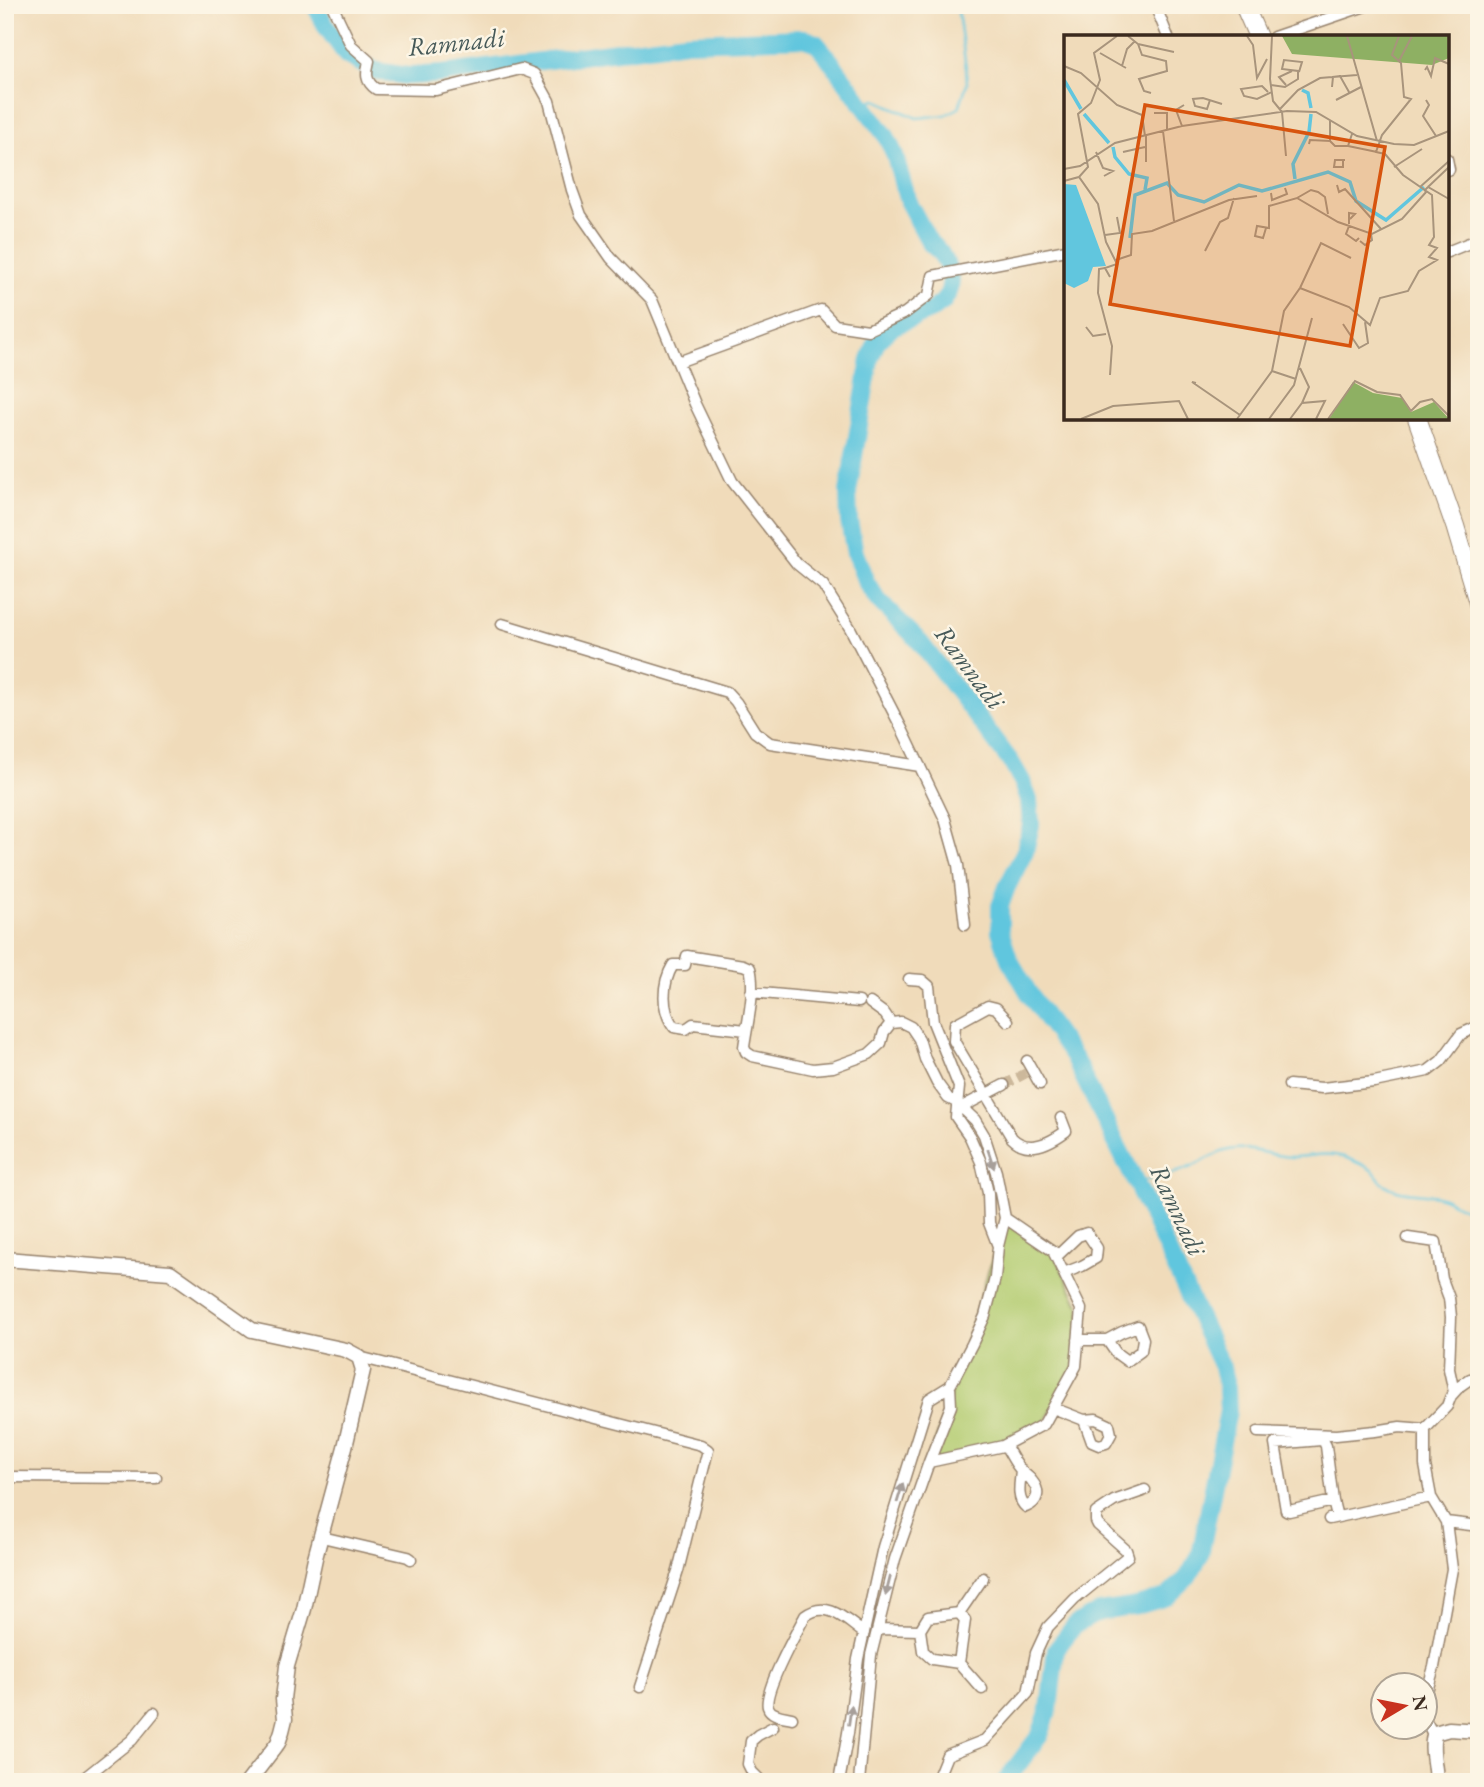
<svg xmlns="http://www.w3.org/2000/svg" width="1484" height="1787" viewBox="0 0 1484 1787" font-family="'EB Garamond',serif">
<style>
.green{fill:#b3cc71;stroke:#777b48;stroke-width:2}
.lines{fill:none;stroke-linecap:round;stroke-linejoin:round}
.stream{stroke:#61c6de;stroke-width:2.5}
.river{stroke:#61c6de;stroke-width:18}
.minor-tunnel{stroke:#ccb89b;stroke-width:10;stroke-dasharray:10 5;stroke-linecap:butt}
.minor-casing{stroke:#96826c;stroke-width:13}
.tertiary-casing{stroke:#96826c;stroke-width:17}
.primary-casing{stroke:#96826c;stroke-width:20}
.minor{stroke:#fff;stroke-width:10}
.tertiary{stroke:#fff;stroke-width:14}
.primary{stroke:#fff;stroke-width:18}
.oneway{fill:#a79f9a}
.labels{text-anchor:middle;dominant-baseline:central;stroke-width:5;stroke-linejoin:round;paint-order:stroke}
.water-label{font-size:26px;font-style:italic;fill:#465958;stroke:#fcf5e5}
.inset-river{fill:none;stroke:#61c6de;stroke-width:3.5}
.inset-road{fill:none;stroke:#a8947c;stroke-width:2}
.view{fill:#d7540e;fill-opacity:0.15;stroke:#d7540e;stroke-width:3.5}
.inset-edge{fill:none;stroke:#3b2a1e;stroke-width:3.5}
</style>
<rect width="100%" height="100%" fill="#fcf5e5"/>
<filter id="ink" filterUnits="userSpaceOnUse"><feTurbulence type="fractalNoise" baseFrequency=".0143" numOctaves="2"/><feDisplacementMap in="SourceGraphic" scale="14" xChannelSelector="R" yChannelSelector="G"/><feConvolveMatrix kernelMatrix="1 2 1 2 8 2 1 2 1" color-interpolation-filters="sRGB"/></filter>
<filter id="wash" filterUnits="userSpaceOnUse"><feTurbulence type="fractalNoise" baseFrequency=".00686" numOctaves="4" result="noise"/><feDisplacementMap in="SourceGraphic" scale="28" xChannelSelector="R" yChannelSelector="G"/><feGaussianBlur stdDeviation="1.57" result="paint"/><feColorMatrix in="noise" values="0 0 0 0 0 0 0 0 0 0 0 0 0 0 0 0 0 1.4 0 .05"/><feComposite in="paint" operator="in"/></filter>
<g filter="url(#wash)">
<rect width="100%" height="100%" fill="#f0dbba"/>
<!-- green -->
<path class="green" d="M 1005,1218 L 1053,1251 L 1081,1309 L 1076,1366 L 1044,1424 L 1003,1446 L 929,1462 Z"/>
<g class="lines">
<!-- stream -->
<path class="stream" d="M 865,107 L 874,99 L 917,118 L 945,115 L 959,108 L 967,83 L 966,68 L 957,5
M 1136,1183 C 1152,1178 1168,1176 1183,1170 C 1204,1163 1220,1147 1243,1149 C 1261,1150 1278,1158 1296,1157 C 1313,1156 1327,1152 1344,1157 C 1353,1160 1365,1165 1373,1171 C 1377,1174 1379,1180 1383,1183 C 1400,1196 1421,1191 1440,1197 C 1454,1201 1464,1212 1479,1215"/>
<!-- river -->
<path class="river" d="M 315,5 L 327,28 L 347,56 L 376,71 L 407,76 L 442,74 L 686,42 L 804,38 L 816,43 L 827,56 L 886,136 L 894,153 L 908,202 L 930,243 L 940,252 L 946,263 L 951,280 L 949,292 L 943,302 L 932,310 L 892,327 L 877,341 L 870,359 L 848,492 L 849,521 L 855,553 L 866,582 L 878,600 L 919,641 L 1011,762 L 1022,781 L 1029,800 L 1031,825 L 1025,851 L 1007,887 L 1000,906 L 1000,931 L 1009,959 L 1030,995 L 1075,1060 L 1136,1183 L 1222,1367 L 1227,1388 L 1228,1411 L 1200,1556 L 1187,1578 L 1167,1597 L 1137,1606 L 1099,1612 L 1075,1625 L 1056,1649 L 1049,1709 L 1040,1735 L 1005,1782"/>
</g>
</g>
<g filter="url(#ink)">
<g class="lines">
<!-- minor-tunnel -->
<path class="minor-tunnel" d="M 1004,1085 L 1032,1070"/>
<defs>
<path id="minor" d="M 332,5 L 351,45 L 369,61 C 366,74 365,81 376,89 L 436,90 L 521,69 L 534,74 L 549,101 L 572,190 L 581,215 L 611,258 L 652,300 L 695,404 L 732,481 L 797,564 L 823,585 L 850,628 L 902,729 L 945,819 L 958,865 L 965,925
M 1155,5 L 1168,37
M 1274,37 L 1368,5
M 1447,159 L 1449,169 L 1447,170
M 1447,252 L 1479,239
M 678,362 L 821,310 L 835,325 L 868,330 L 905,313 L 929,295 L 933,276 L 1066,250
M 502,624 L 727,692 L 736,702 L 755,732 L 770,743 L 920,766
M 909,979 L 922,980 L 929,986 L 933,1022 L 959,1087 L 956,1117 L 970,1137 L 981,1162 L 988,1193 L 989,1223 L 998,1246
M 751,992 L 859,1002
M 870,1003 L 885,1014 L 891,1023
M 1008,1021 L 996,1008 L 988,1006 L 955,1024 L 954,1041 L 1012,1138 C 1028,1154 1050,1143 1066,1131 L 1061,1118
M 746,1030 L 693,1024 L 686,1029 L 674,1027 C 661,1010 662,983 673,965 L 685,965 L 687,956 L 743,965 L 750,968 C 756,990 747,1024 744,1047 L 746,1052 L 752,1056 L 813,1069 L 833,1067 L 869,1054 L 881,1043 L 884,1032 L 891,1023 L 901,1022 L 911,1027 L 919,1039 L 925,1059 L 937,1083 L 948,1098 L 956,1102 L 975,1120 L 984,1135 L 996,1172 L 1005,1218 L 998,1246 L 995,1278 L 985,1316 L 972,1344 L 950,1386 L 929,1399 L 883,1547 L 858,1659 L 848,1733 L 839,1782
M 1027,1061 L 1040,1084
M 1289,1085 L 1322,1088 L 1374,1082 L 1428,1071 L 1441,1061 L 1461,1034 L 1479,1026
M 962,1107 L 1004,1085
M 1408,1238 L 1436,1242 L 1442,1279 L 1449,1298 L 1451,1317 L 1449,1369 L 1454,1392
M 1056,1257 L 1078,1236 L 1087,1233 L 1097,1248 L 1096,1258 L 1082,1266 L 1064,1273
M 1078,1340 L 1107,1340 L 1122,1332 L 1138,1326 L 1143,1339 L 1141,1351 L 1127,1361 L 1116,1353 L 1107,1340
M 359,1357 L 701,1445 L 708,1450 L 678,1571 L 640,1687
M 1053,1408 L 1084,1420 L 1096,1419 L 1109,1425 L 1111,1434 L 1106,1443 L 1099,1445 L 1092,1442 L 1084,1420
M 1258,1432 L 1336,1435 L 1375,1431 L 1400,1427 L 1425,1429
M 1005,1445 C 1010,1453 1014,1462 1020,1469 C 1023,1474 1029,1476 1032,1481 C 1041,1492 1038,1502 1026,1507 C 1016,1499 1020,1483 1021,1471
M 929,1462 L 1003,1446 L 1044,1424 L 1076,1366 L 1081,1309 L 1053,1251 L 1005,1218
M 5,1477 L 156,1478
M 1333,1501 L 1289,1511 L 1286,1510 L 1275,1444 L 1321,1440 L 1324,1442 L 1326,1446 L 1333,1501 L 1337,1517
M 1329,1519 L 1431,1497
M 1446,1522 L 1431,1497 L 1425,1465 L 1425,1429 L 1447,1406 L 1451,1396 L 1460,1386 L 1470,1379 L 1479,1378
M 322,1537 L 408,1557 L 411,1559
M 959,1613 L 983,1578
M 878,1629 L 920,1630 L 928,1617 L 959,1613 L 965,1620 L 959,1663 L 932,1659 L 923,1651 L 920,1630
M 959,1663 L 982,1689
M 1424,1701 L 1434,1667 L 1452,1569 L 1446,1522 L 1479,1526
M 1424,1711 L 1426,1721 L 1434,1736
M 792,1718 C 784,1716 771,1716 768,1707 C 763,1692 797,1631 805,1616 C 827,1599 846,1620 864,1633
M 79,1782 L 132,1740 L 154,1713
M 762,1782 L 752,1772 L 748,1764 L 751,1741 L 758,1735 L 773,1727
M 859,1782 L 871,1655 L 895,1559 L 929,1462 L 951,1406 L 950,1386
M 936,1782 L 947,1755 L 985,1740 L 1028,1693 L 1036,1653 L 1048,1627 L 1075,1599 L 1128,1556 L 1126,1550 L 1098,1525 L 1096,1521 L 1096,1513 L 1114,1501 L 1145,1490"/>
<path id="tertiary" d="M 5,1259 L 170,1272 L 252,1330 L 346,1350 L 359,1357 L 363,1370 L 345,1447 L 315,1558 L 304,1609 L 287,1666 L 283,1699 L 285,1719 L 282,1731 L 278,1743 L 248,1782
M 1436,1782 C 1436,1766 1429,1746 1435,1733 L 1449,1729 L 1479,1731"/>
<path id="primary" d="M 1244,5 L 1258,37
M 1417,418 L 1455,526 L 1479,606"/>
</defs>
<!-- minor casing -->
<use href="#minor" class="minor-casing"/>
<!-- tertiary casing -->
<use href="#tertiary" class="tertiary-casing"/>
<!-- primary casing -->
<use href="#primary" class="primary-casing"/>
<!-- minor -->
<use href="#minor" class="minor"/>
<!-- tertiary -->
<use href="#tertiary" class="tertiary"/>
<!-- primary -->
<use href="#primary" class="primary"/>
</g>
<!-- one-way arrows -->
<defs><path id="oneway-solid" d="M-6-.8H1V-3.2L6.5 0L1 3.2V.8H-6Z" transform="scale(1.75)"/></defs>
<g class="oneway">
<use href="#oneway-solid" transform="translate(991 1159) rotate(72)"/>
<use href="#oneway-solid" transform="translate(900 1493) rotate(-73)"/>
<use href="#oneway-solid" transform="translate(888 1586) rotate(104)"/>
<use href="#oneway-solid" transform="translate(850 1715) rotate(-82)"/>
</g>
</g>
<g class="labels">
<!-- water labels -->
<g class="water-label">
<text transform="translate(456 42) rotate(-6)">Ramnadi</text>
<text transform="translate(970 667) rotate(53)">Ramnadi</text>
<text transform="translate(1178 1210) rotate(65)">Ramnadi</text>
</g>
</g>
<!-- overview -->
<g transform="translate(1064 35)">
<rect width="385" height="385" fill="#f0dbba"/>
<path d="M 218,1 L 385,1 L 385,23 L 368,30 L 228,19 ZM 289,347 L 309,358 L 338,363 L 347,377 L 370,367 L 385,384 L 265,384 Z" fill="#8eb063"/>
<path d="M 0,149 L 12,150 L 42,231 L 29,232 L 24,246 L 10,253 L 0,248 Z" fill="#61c6de"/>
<path class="inset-river" d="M 0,45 L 17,74M 238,55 L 244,58 L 247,73M 20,79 L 45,108M 49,112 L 51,122 L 65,139 L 83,143 L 81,155M 231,144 L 229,129 L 245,97 L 247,79M 66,203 L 71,160 L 103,148 L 114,160 L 140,167 L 175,150 L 198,156 L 264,137 L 286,147 L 292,166 L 322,185 L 360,152"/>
<path class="inset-road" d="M 64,1 L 74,9 L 78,20 L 102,26 L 103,36 L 75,44 L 80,56 L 87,58M 183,1 L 189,10 L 193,43 L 203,24M 208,1 L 206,44 L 209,66 L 218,77 L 222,121M 283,1 L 313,106M 74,9 L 110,17M 36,18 L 62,33M 335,26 L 348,1M 0,31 L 17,38 L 53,70 L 78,80 L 81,101M 58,31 L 63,14 L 71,6M 361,35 L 363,32 L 367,41 L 371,23 L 385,29M 207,50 L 221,52 L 234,44 L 234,36 L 218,34 L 220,25 L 238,27 L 235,37M 222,50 L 215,42 L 228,36M 268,52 L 269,42 L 276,41 L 285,57M 204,57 L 198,51 L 177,54 L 180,61 L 193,64 L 208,57M 146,65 L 143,74 L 131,71 L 129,64 L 139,63 L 158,69M 272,65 L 297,52M 362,65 L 365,70 L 359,81 L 372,101M 216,74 L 234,55 L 256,43 L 293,40M 90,78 L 103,78 L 103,95M 266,86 L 266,106 L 271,111 L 284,111M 118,91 L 112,75 L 120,70M 99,96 L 110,186M 288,99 L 284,111 L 313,117M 82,100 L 82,127M 245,109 L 246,105 L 267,106M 32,117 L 39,133 L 49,136 L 40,141M 59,117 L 81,112M 279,125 L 279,132 L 270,132 L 271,125 L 281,125M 330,132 L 358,114M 0,134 L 16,131 L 51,108 L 118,91 L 223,76 L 252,77 L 293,101 L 330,109 L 350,110 L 385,96M 15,142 L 24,132 L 14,79 L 27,68 L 36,45 L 30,18 L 53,1M 0,146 L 15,142 L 34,169 L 42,207 L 53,229 L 41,233 L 46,242M 273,150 L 275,157 L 281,154 L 317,194M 356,152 L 385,126M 364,152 L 385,132M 360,156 L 364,152 L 385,164M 207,158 L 208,165 L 223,159 L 221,153M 233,163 L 247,155 L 254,157 L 261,162 L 264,179M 285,189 L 285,178 L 291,179 L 286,184M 285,191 L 282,199 L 292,206 L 295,203M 202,193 L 199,203 L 191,201 L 193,191 L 205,193 L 205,171 L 233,163 L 274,187 L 308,199 L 338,184 L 363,156M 41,200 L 56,198 L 53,182M 296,206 L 301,210 L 308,205 L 307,199M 141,216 L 156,187 L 164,183 L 170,163M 52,225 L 67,220 L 68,199 L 88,196 L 165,165 L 193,161M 41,233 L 35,234 L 34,258 L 48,311 L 46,340M 236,253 L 257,208 L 287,223M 279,289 L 295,313 L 304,308 L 301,287M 22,292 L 29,301 L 42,299M 236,333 L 245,352 L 238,368M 208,336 L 232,344M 132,348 L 128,347 L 176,380M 17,384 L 49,371 L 115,366 L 124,384M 173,384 L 208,336 L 220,276 L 236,253 L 285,272 L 306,290 L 316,263 L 344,256 L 355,236 L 373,225 L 365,222 L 373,213 L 365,210 L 370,202 L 368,160 L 339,140 L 321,119 L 312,117 L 318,100 L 347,64 L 340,62 L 337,28 L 328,20 L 335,1M 205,384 L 230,350 L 248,283M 226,384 L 238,368 L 261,366 L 252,384M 264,384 L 291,346 L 313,357 L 336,360 L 347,376 L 356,367 L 368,364 L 385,381"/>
<path class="view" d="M 81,70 L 321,112 L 286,311 L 46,269 Z"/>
<rect width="385" height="385" class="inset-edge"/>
</g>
<!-- margin -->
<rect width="1484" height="1787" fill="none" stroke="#fcf5e5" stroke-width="28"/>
<!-- north arrow -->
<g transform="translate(1404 1706) rotate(80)"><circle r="33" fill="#fcf5e5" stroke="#afa495" stroke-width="2"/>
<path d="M0-5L12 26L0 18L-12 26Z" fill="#c8321e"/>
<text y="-10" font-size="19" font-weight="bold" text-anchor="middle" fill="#3b2a1e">N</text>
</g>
</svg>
